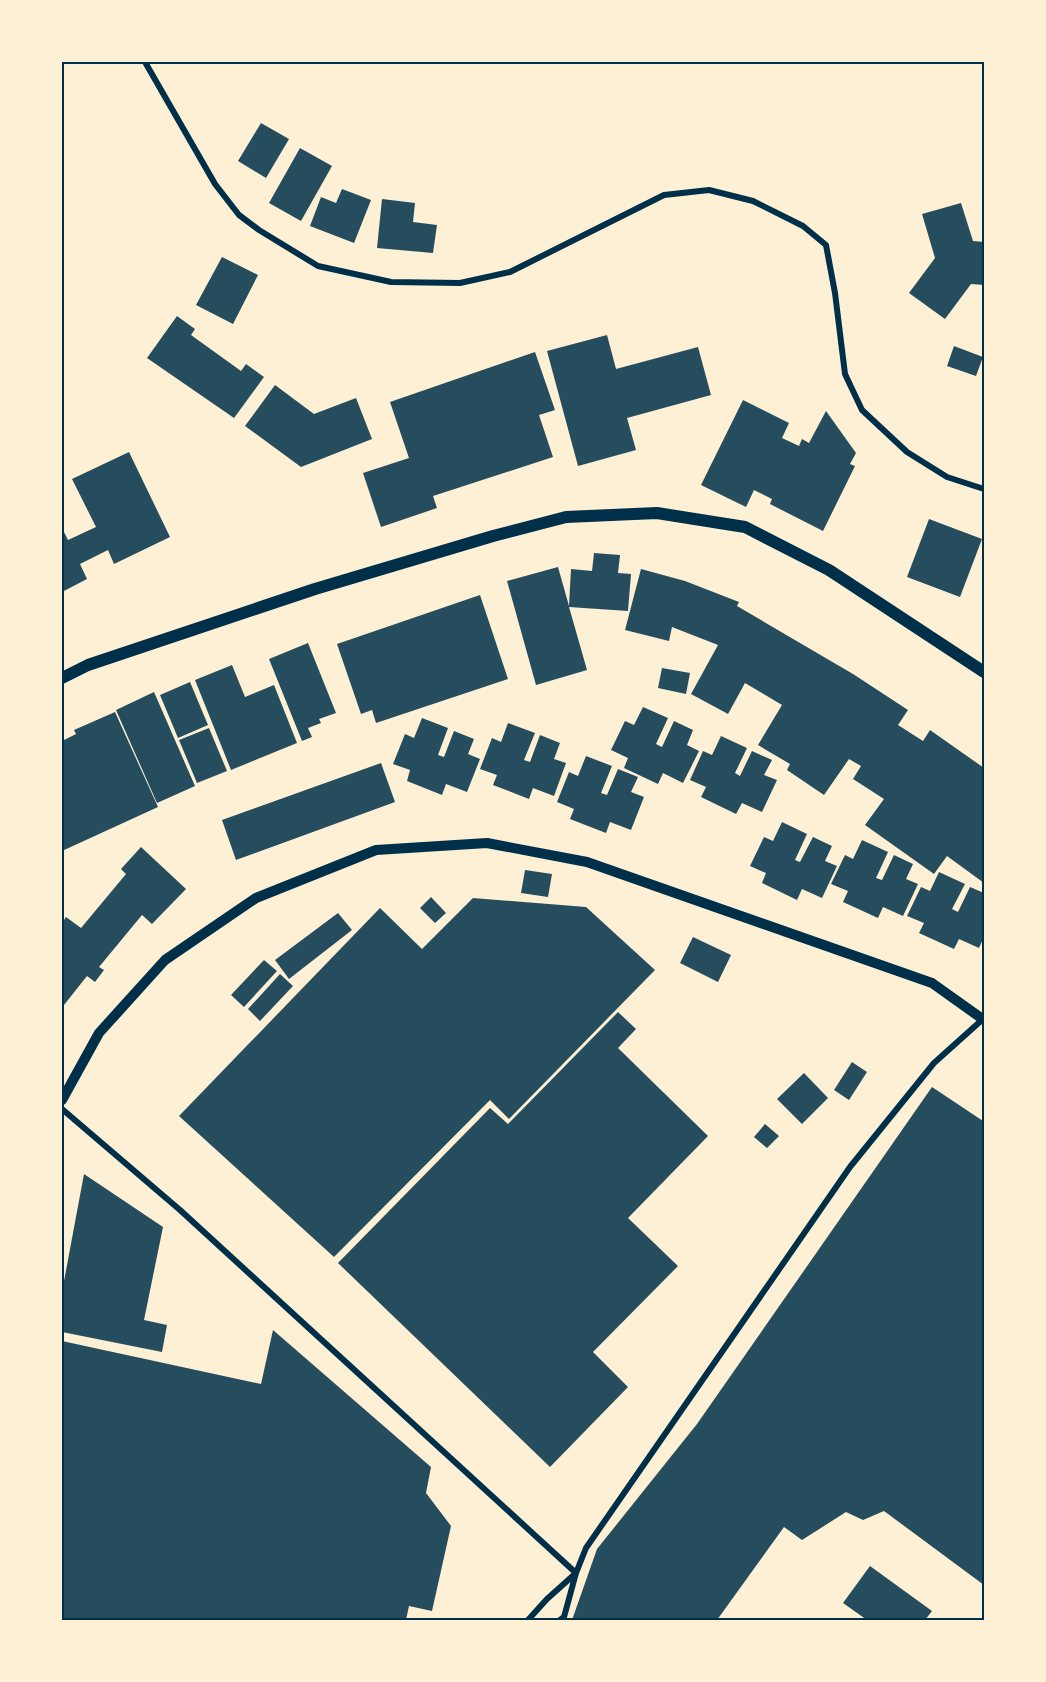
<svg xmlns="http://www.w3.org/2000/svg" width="1046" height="1682" viewBox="0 0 1046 1682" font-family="'Roboto Condensed',sans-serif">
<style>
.building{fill:#264d5e}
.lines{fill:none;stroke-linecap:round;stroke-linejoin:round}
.minor{stroke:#003049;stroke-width:6}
.tertiary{stroke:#003049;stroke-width:10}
.secondary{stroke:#003049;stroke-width:12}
.neatline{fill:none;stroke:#003049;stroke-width:2}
</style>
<rect width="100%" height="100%" fill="#fdf0d5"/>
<!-- building -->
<path class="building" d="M 261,123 L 289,139 L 266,178 L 238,161 Z
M 300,148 L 332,166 L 301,221 L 269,203 Z
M 342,189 L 371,200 L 354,243 L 310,226 L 321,197 L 336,203 Z
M 382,199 L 415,203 L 413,222 L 437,225 L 433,253 L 377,248 Z
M 961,203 L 973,241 L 984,242 L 984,285 L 971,284 L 945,319 L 909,293 L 935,258 L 922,214 Z
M 222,257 L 258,275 L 233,324 L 196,305 Z
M 177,316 L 195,329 L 191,335 L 241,371 L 246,364 L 264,377 L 234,418 L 147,358 Z
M 607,335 L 616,369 L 698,347 L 711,395 L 627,418 L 636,450 L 578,466 L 547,351 Z
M 954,346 L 983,357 L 976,376 L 947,366 Z
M 535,352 L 555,410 L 539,415 L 553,457 L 433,496 L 437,508 L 381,527 L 363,473 L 409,458 L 390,402 Z
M 275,385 L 314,414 L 356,398 L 372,439 L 301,467 L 245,426 Z
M 743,400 L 789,423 L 782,438 L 799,446 L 802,439 L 809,443 L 826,411 L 856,453 L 850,464 L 855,466 L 823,531 L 770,504 L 772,499 L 754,490 L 746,507 L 701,485 Z
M 129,452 L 170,537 L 114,564 L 108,550 L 80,564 L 87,579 L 62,592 L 62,528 L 68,540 L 96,527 L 72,479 Z
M 929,519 L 982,539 L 960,597 L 907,577 Z
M 594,553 L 620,555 L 618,573 L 631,574 L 628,611 L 569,607 L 587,670 L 536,685 L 507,581 L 558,567 L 569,606 L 571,569 L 592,571 Z
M 641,569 L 685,581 L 739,602 L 737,606 L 853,674 L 908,710 L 898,725 L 923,741 L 930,730 L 984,768 L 984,883 L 947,856 L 934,874 L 865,825 L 884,799 L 853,779 L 861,766 L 849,759 L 824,795 L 787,770 L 790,764 L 758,745 L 782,705 L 745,683 L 728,714 L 691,694 L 718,645 L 672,627 L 669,641 L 625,630 Z
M 480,595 L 508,679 L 376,723 L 372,710 L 361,714 L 337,644 Z
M 308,643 L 336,713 L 319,719 L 321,723 L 308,728 L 312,737 L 302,741 L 269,659 Z
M 232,665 L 245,697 L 274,685 L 297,743 L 231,770 L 195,680 Z
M 662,668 L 690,673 L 686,694 L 658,688 Z
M 190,682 L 208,725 L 178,738 L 160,695 Z
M 154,692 L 195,786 L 157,803 L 116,710 Z
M 643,707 L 668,718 L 656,744 L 662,747 L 674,721 L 693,730 L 687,745 L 699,751 L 683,783 L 663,773 L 658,784 L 624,768 L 628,758 L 611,750 L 625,721 L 634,725 Z
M 115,712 L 158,807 L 62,851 L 62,741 L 76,734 L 74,730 Z
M 422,718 L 448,728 L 438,755 L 444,757 L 454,731 L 474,739 L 468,754 L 480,759 L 467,792 L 446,784 L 442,795 L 407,781 L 410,770 L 393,764 L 405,734 L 414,738 Z
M 508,723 L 535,733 L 524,760 L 530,762 L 540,735 L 560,743 L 554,759 L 566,763 L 554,796 L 533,788 L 529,799 L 493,785 L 497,775 L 480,769 L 492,738 L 501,742 Z
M 209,728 L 227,771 L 197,783 L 179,740 Z
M 721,736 L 747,748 L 735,773 L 740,776 L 752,751 L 772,760 L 764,775 L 777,780 L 762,812 L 742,803 L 736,814 L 701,797 L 706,787 L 690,780 L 703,751 L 712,755 Z
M 586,756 L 612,766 L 601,793 L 607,795 L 618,769 L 638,777 L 631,792 L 644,797 L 631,830 L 610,822 L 606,833 L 570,819 L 574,809 L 557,802 L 569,772 L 578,776 Z
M 381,763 L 395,802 L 236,860 L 222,820 Z
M 782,822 L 807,834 L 795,860 L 800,862 L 813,837 L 832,846 L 825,861 L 837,866 L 822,898 L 802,889 L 797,900 L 762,883 L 766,873 L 750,866 L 764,837 L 773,841 Z
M 862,840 L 888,852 L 876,878 L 882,880 L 894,855 L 913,864 L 906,879 L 918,884 L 903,916 L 883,907 L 878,918 L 843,902 L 848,891 L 831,884 L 845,855 L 853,859 Z
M 141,847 L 186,889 L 152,924 L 142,915 L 99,967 L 104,970 L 95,982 L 87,976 L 64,1005 L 62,1003 L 62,923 L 66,917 L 81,928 L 126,874 L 121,869 Z
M 525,870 L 552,874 L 548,897 L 521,893 Z
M 939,872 L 965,884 L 952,909 L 958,912 L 970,887 L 984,893 L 984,906 L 982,911 L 984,912 L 984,937 L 979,948 L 959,939 L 954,949 L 919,933 L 924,923 L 907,916 L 921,887 L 930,891 Z
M 431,897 L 446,913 L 435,923 L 420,908 Z
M 473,898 L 586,907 L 655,970 L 509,1119 L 490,1100 L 334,1257 L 179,1116 L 380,908 L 422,949 Z
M 338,913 L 352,930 L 289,979 L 275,960 Z
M 693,937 L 731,955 L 718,982 L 680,963 Z
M 264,960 L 277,971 L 244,1007 L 231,995 Z
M 280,974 L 293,986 L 260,1021 L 248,1009 Z
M 618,1012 L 636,1029 L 618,1048 L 708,1136 L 628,1218 L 678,1266 L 593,1352 L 628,1387 L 550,1467 L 338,1263 L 490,1108 L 508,1124 Z
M 852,1062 L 867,1072 L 849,1100 L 834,1090 Z
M 804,1073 L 828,1098 L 802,1124 L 777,1099 Z
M 932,1087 L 983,1121 L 984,1118 L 984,1585 L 884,1511 L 863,1520 L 846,1512 L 802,1540 L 784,1527 L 717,1620 L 572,1620 L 597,1549 L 697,1424 Z
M 765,1124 L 779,1136 L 767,1148 L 754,1137 Z
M 84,1174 L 163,1227 L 144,1320 L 167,1325 L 162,1352 L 62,1332 L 62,1292 Z
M 273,1330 L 431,1467 L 426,1493 L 451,1526 L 432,1611 L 409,1606 L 406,1620 L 62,1620 L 62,1341 L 261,1384 Z
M 870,1566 L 932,1611 L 925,1620 L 867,1620 L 843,1603 Z"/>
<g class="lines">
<!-- minor -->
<path class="minor" d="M 145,62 L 215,184 L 239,215 L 259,230 L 318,266 L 391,282 L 460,283 L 510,272 L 664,195 L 709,190 L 753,201 L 803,226 L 826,245 L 835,293 L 845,374 L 862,410 L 907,452 L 947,477 L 984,489
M 62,1109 L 180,1210 L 576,1573
M 528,1620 L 547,1599 L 576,1573
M 560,1620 L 564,1617 L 576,1573 L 586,1548 L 850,1167 L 934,1063 L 983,1019"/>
<!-- tertiary -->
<path class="tertiary" d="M 62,1100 L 99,1033 L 165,960 L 256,898 L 376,850 L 487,843 L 587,862 L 932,983 L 984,1020"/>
<!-- secondary -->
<path class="secondary" d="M 62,678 L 88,665 L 315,589 L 493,536 L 566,517 L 657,513 L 745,527 L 829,570 L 984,672"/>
</g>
<!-- border -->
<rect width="1046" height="1682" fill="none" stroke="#fdf0d5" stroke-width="126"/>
<rect x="63" y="63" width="920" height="1556" class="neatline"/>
</svg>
